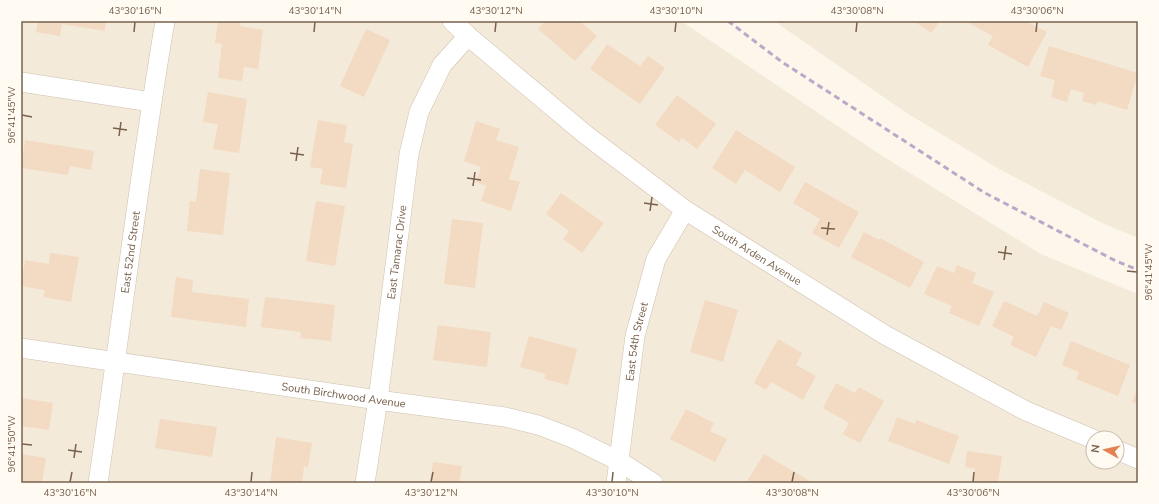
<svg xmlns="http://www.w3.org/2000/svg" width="1159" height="504" viewBox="0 0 1159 504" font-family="'Nunito Sans',sans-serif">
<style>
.residential{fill:#f4ead9;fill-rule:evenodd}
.building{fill:#f2dac3}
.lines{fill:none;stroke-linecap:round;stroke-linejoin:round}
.minor-casing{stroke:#cfc1af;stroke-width:20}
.minor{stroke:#fff;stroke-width:19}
.rail{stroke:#bca8c8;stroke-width:3;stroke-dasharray:6 4;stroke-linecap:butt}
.ticks{fill:none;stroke:#78614d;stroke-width:1.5}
.labels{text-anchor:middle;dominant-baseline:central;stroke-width:3;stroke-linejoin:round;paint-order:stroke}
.street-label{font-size:11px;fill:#78614d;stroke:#fffbf2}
.neatline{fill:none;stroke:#78614d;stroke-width:1.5}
.ticks-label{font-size:10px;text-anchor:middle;fill:#78614d}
</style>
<rect width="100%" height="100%" fill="#fdf7eb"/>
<!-- residential -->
<path class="residential" d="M 21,21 L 681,21 L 884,157 L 1041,254 L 1138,294 L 1138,483 L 21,483 ZM 1093,438 L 1117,438 L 1117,462 L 1093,462 Z
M 774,21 L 1138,21 L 1138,238 L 1104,224 L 999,169 L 905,112 Z"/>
<!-- building -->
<path class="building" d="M 38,21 L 106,21 L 105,31 L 62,24 L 60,36 L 36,32 Z
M 218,21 L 241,21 L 240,26 L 263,30 L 258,69 L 244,67 L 242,81 L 218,78 L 222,44 L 215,43 Z
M 545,21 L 580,21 L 597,36 L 575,61 L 538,29 Z
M 914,21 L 940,21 L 931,33 Z
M 965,21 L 1026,21 L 1047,32 L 1028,67 L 988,45 L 993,36 Z
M 366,29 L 390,40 L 364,97 L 340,86 Z
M 607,44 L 640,66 L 648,56 L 665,68 L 640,104 L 590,69 Z
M 1049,46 L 1138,73 L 1127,110 L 1098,101 L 1096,105 L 1082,101 L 1084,93 L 1071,89 L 1067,102 L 1051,97 L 1055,80 L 1040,76 Z
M 208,92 L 247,99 L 239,153 L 213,149 L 218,124 L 203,122 Z
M 677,95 L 716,124 L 697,149 L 682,138 L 679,142 L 655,125 Z
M 318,120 L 347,125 L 344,142 L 353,144 L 346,188 L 320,184 L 323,169 L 310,167 Z
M 476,121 L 500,129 L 496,140 L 519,147 L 509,179 L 520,182 L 511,211 L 481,201 L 486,186 L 476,182 L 481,167 L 464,161 Z
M 736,130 L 795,167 L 780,192 L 745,170 L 736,184 L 712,168 Z
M 25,140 L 94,151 L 91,170 L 70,166 L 68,175 L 21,168 Z
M 200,169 L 230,173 L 223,235 L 187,231 L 190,201 L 196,202 Z
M 805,182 L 859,212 L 839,248 L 812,233 L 820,219 L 793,203 Z
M 561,193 L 604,223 L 582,253 L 563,239 L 569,231 L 546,214 Z
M 316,201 L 345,206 L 335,266 L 306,261 Z
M 452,219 L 483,223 L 475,288 L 444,284 Z
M 864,232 L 879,240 L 880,238 L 924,262 L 910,288 L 851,257 Z
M 50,253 L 79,257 L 71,302 L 43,297 L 45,290 L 21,286 L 25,260 L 49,264 Z
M 957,265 L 976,273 L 972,283 L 994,292 L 979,326 L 949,313 L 952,306 L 924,294 L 937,266 L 954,273 Z
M 176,277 L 193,280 L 192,292 L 249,299 L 246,327 L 171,317 Z
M 265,297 L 335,305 L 331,341 L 300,338 L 301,332 L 261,327 Z
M 705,300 L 738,310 L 723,362 L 690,352 Z
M 1004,301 L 1037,316 L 1044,302 L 1069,313 L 1061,330 L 1051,326 L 1036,357 L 1010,345 L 1014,337 L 992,326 Z
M 438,325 L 491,332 L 487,367 L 433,360 Z
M 529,336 L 577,349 L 568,385 L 544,379 L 546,374 L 520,367 Z
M 778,339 L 802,353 L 796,365 L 816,376 L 803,400 L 771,382 L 766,390 L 754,383 Z
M 1071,341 L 1130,365 L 1118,396 L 1076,379 L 1079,372 L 1062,365 Z
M 836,383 L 855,393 L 859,387 L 884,401 L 860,443 L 843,434 L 849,423 L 823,408 Z
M 1138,388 L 1138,404 L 1132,402 Z
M 21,398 L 53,403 L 49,430 L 21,426 Z
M 686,409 L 714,423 L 710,431 L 727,439 L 715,462 L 670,439 Z
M 897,417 L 915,424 L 916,420 L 959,436 L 949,464 L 888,441 Z
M 160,419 L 217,427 L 212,457 L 155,448 Z
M 276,437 L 312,443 L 308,467 L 304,466 L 302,483 L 270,483 Z
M 967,451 L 1002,456 L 998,483 L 973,483 L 975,469 L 965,467 Z
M 21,454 L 46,458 L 42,483 L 21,483 Z
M 764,454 L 813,483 L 746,483 Z
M 433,462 L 462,466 L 459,483 L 430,483 Z"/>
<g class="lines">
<defs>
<g id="minor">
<path id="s1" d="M 452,21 L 468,36 L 586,135 L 685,210 L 885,335 L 1026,411 L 1093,439"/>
<path d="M 21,82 L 151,102"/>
<path id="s2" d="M 21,348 L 378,400 L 505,417 L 538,425 L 572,438 L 619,461 L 653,483"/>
<path d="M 1117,450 L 1138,459"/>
<path id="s3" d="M 98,483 C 121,329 139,174 165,21"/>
<path id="s4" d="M 365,483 L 378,400 L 409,154 L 419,112 L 442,65 L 468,36"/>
<path id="s5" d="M 616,483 L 635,336 L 656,259 L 685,210"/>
</g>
</defs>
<!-- minor casing -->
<use href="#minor" class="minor-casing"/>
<!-- minor -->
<use href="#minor" class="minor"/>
<!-- rail -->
<path class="rail" d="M 728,21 L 782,62 L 985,193 L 1114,260 L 1138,270"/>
</g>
<!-- ticks -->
<path class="ticks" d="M 134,32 L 135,22M 314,32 L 315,22M 495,32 L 496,22M 675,32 L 676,22M 856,32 L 857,22M 1036,32 L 1037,22M 22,115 L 32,117M 113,128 L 127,130M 119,136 L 121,122M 290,153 L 304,155M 296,161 L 298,147M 467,178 L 481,180M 473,186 L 475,172M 644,203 L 658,205M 650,211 L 652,197M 821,228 L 835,229M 827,235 L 829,222M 998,252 L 1012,254M 1004,260 L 1006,246M 1127,271 L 1137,272M 22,444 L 32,445M 68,450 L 82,452M 74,458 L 76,444M 70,482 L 72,472M 251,482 L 252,472M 431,482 L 433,472M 612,482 L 613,472M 792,482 L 794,472M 973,482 L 974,472"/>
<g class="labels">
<!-- street labels -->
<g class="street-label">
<text stroke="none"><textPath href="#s3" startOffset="233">East 52nd Street</textPath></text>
<text stroke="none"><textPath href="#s4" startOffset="233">East Tamarac Drive</textPath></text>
<text stroke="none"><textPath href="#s1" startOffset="385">South Arden Avenue</textPath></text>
<text stroke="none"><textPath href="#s5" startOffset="143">East 54th Street</textPath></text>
<text stroke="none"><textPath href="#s2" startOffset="326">South Birchwood Avenue</textPath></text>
</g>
</g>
<!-- border -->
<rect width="1159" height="504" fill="none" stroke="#fffbf2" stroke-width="44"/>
<!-- north arrow -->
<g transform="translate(1105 450) rotate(278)"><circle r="19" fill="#fffbf2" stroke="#c9bdb0"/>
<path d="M0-3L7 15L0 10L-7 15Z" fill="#e48152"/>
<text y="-6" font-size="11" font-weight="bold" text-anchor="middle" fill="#78614d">N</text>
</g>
<rect x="22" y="22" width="1115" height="460" class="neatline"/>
<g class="ticks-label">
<text x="135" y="14">43°30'16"N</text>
<text x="315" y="14">43°30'14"N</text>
<text x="496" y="14">43°30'12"N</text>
<text x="676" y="14">43°30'10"N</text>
<text x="857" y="14">43°30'08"N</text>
<text x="1037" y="14">43°30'06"N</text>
<text transform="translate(11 115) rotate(-90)" y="4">96°41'45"W</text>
<text transform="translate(1148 272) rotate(-90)" y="4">96°41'45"W</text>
<text transform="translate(11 444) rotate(-90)" y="4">96°41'50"W</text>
<text x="70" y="496">43°30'16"N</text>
<text x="251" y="496">43°30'14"N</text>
<text x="431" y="496">43°30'12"N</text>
<text x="612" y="496">43°30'10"N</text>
<text x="792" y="496">43°30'08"N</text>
<text x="973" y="496">43°30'06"N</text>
</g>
</svg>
